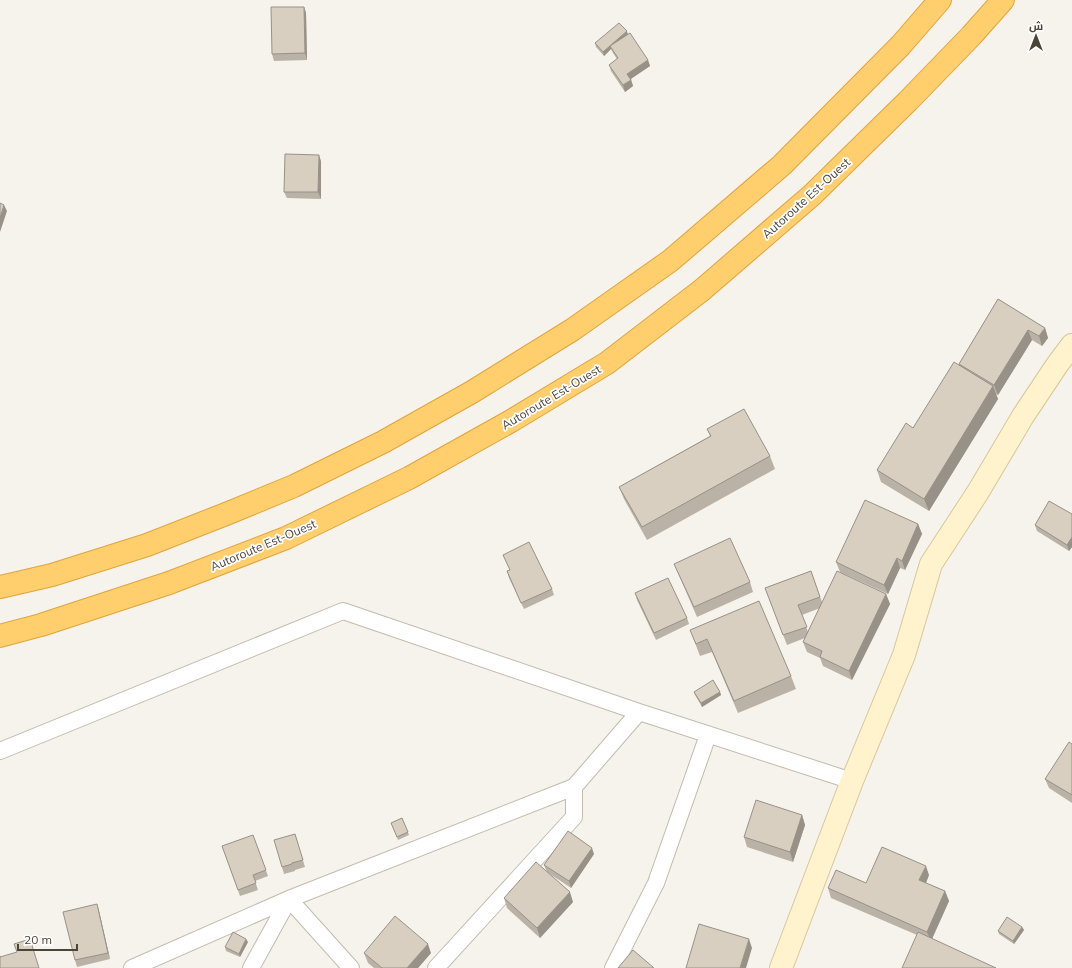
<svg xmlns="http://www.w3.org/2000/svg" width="1072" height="968" viewBox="0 0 1072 968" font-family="Mulish,Cairo,sans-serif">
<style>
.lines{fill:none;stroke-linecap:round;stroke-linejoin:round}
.street-casing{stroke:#c2bbae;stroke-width:18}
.secondary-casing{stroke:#d6c79b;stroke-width:24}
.highway-casing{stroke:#e0a43c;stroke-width:24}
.street{stroke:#fff;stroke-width:16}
.secondary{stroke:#fff3cd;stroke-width:22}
.highway{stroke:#ffcf6e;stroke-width:22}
.wall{fill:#bab2a6;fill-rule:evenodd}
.shaded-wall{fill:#979187}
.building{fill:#d8cfc1;stroke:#979187}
.labels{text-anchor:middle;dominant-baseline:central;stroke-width:3.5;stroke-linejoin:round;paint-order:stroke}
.street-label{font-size:12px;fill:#4b4439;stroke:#fff}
</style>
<rect width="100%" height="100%" fill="#f6f3ec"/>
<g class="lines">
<defs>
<path id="street" d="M 0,751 L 343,611 L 639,712 L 852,781
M 132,968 L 289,899 L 574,787 L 639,712
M 251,968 L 289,899 L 351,968
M 436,968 L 574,817 L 574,787
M 613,968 L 656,883 L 708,735"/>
<path id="secondary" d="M 781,968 L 852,781 L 904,655 L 931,564 L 978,492 L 1023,416 L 1057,365 L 1072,345"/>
<path id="highway" d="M 0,587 L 52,575 L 147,545 L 231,512 L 294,486 L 383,442 L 472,392 L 572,330 L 670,261 L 782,165 L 901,45 L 940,0
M 0,636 L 41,625 L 169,583 L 286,538 L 409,478 L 511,421 L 607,363 L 702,290 L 812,195 L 908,101 L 971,36 L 1003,0"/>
</defs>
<!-- street casing -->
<use href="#street" class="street-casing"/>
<!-- secondary casing -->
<use href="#secondary" class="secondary-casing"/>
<!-- highway casing -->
<use href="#highway" class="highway-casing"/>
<!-- street -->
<use href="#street" class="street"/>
<!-- secondary -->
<use href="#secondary" class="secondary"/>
<!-- highway -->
<use href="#highway" class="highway"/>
</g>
<!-- wall -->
<path class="wall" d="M 304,7 L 306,13 L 307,60 L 274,61 L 272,54 Z
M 628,35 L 648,60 L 650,66 L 631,79 L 633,86 L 625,92 L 611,71 L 609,65 L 617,59 L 613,53 L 611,49 L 604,56 L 596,47 L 595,43 Z
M 321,161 L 321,199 L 287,198 L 284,192 Z
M 998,299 L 1045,328 L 1048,338 L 1042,346 L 1032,340 L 998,395 L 996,394 L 998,399 L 929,511 L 881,482 L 877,470 L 913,428 L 959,366 L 959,364 Z
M 707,429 L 770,456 L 775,469 L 647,540 L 624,499 L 619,487 L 710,436 Z
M 1072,514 L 1072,547 L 1069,551 L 1037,531 L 1035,525 Z
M 918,524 L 922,534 L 905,570 L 900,568 L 888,594 L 840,572 L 836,562 Z
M 503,555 L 552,589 L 554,595 L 524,609 L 509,578 L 507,571 L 510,570 Z
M 674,564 L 750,582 L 753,592 L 697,617 L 678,573 Z
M 811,571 L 822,602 L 886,594 L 890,604 L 852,680 L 823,666 L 820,658 L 807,652 L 803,642 L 805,638 L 787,645 L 765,588 ZM 820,608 L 808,632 L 802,615 Z
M 635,593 L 687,618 L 689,624 L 656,640 L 637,600 Z
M 690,630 L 791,676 L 796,689 L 738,713 L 712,652 L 700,656 Z
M 694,692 L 720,692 L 721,695 L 702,707 L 695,695 Z
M 1072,744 L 1072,803 L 1049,788 L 1045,779 Z
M 802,815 L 805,825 L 793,862 L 747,847 L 744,837 Z
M 402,818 L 409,835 L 398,840 L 391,823 Z
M 295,834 L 305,867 L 295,870 L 295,871 L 284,874 L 282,867 Z
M 253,835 L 268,876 L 255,881 L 258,890 L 240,896 L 222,846 Z
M 594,854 L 571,888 L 547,872 L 544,865 Z
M 929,875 L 926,883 L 945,891 L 949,901 L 932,939 L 917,935 L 831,898 L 828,888 L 866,883 Z
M 504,898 L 573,902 L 540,938 L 507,908 Z
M 97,904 L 99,911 L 110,959 L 77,967 L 75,960 Z
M 1022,927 L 1024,930 L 1014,944 L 999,934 L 998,931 Z
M 248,942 L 240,957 L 226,951 L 225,947 Z
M 364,953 L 431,953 L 418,968 L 374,968 L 368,963 Z"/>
<!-- shaded-wall -->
<path class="shaded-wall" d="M 304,7 L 306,13 L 307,60 L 305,53 Z
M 627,31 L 628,35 L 610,46 L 611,49 L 604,56 L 603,52 Z
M 648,60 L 650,66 L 629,80 L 627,74 Z
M 631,80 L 633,86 L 625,92 L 623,85 Z
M 319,155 L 321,161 L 321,199 L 318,192 Z
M 4,205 L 7,211 L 0,232 L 0,218 Z
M 1045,328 L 1048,338 L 1042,346 L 1039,336 Z
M 1028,330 L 1032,340 L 998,395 L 994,385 Z
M 993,386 L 998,399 L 929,511 L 924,499 Z
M 918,524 L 922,534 L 905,570 L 902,561 Z
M 1072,537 L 1072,547 L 1069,551 L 1067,545 Z
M 897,558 L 900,568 L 888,594 L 884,585 Z
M 886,594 L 890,604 L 852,680 L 849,671 Z
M 720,692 L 721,695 L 702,707 L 701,703 Z
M 802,815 L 805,825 L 793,862 L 790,852 Z
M 592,848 L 594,854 L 571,888 L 569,881 Z
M 926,866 L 929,875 L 923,890 L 919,880 Z
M 945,891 L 949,901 L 931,941 L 927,932 Z
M 570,892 L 573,902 L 540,938 L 537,928 Z
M 97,904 L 99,911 L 110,959 L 108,953 Z
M 1022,927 L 1024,930 L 1014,944 L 1013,941 Z
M 246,939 L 248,942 L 240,957 L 239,954 Z
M 749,939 L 752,948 L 746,968 L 740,968 Z
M 428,944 L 431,953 L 418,968 L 407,968 Z"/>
<!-- building -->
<path class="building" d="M 271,7 L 304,7 L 305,53 L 272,54 Z
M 619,23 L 627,31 L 603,52 L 595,43 Z
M 630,33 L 648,60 L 627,74 L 631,80 L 623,85 L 609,65 L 618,58 L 610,46 Z
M 285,154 L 319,155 L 318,192 L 284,192 Z
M 0,203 L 4,205 L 0,218 Z
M 998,299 L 1045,328 L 1039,336 L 1028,330 L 994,385 L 959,364 Z
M 954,362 L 993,386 L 924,499 L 877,470 L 906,423 L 913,428 Z
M 744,409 L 770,456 L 642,527 L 619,487 L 711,436 L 707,429 Z
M 865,500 L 918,524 L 902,561 L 897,558 L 884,585 L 836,562 Z
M 1049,501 L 1072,514 L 1072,537 L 1067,545 L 1035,525 Z
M 730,538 L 750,582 L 694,607 L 674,564 Z
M 529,542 L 552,589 L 521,603 L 507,571 L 510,570 L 503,555 Z
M 811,571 L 820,597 L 798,605 L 807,627 L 783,635 L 765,588 Z
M 837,571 L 886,594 L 849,671 L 820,657 L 822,651 L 803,642 Z
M 668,578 L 687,618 L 654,633 L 635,593 Z
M 759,601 L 791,676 L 734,701 L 707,639 L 696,644 L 690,630 Z
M 713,680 L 720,692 L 701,703 L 694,692 Z
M 1069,742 L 1072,744 L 1072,795 L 1045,779 Z
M 756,800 L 802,815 L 790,852 L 744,837 Z
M 402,818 L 408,832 L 397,837 L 391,823 Z
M 568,831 L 592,848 L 569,881 L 544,865 Z
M 295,834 L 303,860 L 292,863 L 292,864 L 282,867 L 274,840 Z
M 253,835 L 266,870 L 253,875 L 256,883 L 238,890 L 222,846 Z
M 882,847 L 926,866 L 919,880 L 945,891 L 927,932 L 828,888 L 836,870 L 866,883 Z
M 536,862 L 570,892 L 537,928 L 504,898 Z
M 97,904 L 108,953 L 75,960 L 63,912 Z
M 395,916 L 428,944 L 407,968 L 382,968 L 364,953 Z
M 1007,917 L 1022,927 L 1013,941 L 998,931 Z
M 699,924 L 749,939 L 740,968 L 686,968 Z
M 233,932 L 246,939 L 239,954 L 225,947 Z
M 918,932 L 996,968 L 902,968 Z
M 30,939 L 39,968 L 0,968 L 0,956 L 0,957 L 17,952 L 14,944 Z
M 633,950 L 654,968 L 618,968 Z"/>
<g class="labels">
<!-- street labels -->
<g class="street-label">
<text transform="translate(806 198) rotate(-42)">Autoroute Est-Ouest</text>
<text transform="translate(551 397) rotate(-31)">Autoroute Est-Ouest</text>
<text transform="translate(263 545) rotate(-23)">Autoroute Est-Ouest</text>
</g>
</g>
<!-- north arrow -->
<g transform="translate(1036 36)" stroke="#ffffff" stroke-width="3" paint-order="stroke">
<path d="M0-3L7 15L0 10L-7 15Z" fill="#4b4439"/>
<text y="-6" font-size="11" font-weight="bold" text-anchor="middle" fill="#4b4439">ش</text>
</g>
<!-- scale -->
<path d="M18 944v6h59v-6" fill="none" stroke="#4b4439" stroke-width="2"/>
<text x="24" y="944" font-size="12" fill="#4b4439" stroke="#ffffff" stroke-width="3" paint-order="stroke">20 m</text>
</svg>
